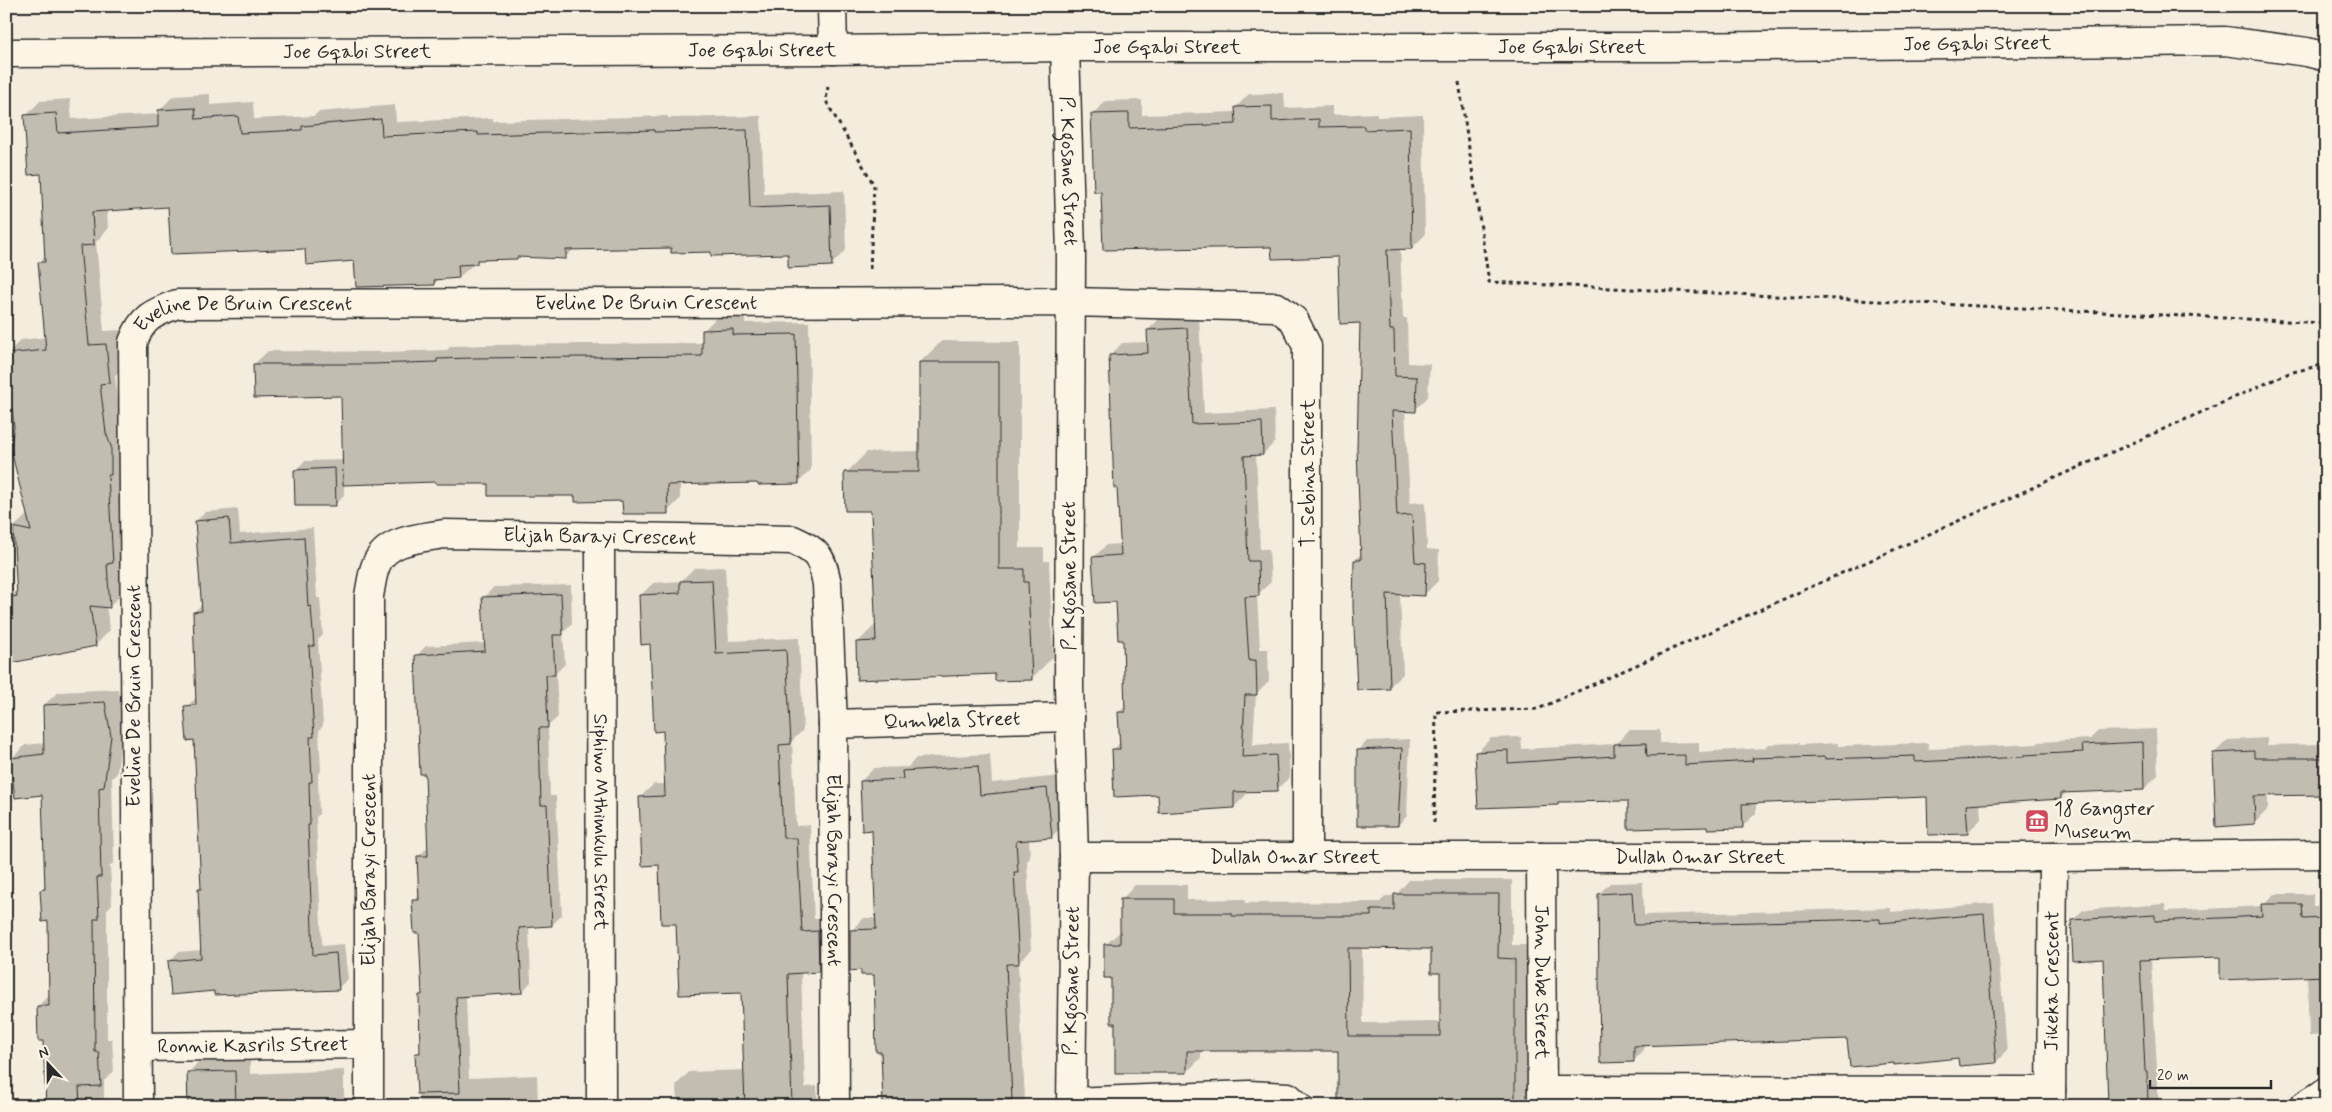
<svg xmlns="http://www.w3.org/2000/svg" width="2332" height="1112" viewBox="0 0 2332 1112" font-family="Mynerve,sans-serif">
<style>
.shadow{fill:#0003;fill-rule:evenodd}
.building{fill:#c2bdb1;stroke:#2b2b2b;fill-rule:evenodd}
.lines{fill:none;stroke-linecap:round;stroke-linejoin:round}
.minor-casing{stroke:#2b2b2b;stroke-width:31}
.path{stroke:#2b2b2b;stroke-width:3;stroke-dasharray:4 4;stroke-linecap:butt}
.minor{stroke:#fcf5e5;stroke-width:28}
.labels{text-anchor:middle;dominant-baseline:central;stroke-width:5;stroke-linejoin:round;paint-order:stroke}
.street-label{font-size:20px;fill:#2b2b2b;stroke:#fcf5e5}
.poi-label{font-size:20px;fill:#2b2b2b;stroke:#fcf5e5;text-anchor:start}
</style>
<rect width="100%" height="100%" fill="#f4edde"/>
<filter id="ink" filterUnits="userSpaceOnUse"><feTurbulence type="fractalNoise" baseFrequency=".02" numOctaves="2"/><feDisplacementMap in="SourceGraphic" scale="10" xChannelSelector="R" yChannelSelector="G"/><feConvolveMatrix kernelMatrix="1 2 1 2 8 2 1 2 1" color-interpolation-filters="sRGB"/></filter>
<g filter="url(#ink)">
<!-- shadow -->
<path class="shadow" d="M 1284,93 L 1285,108 L 1332,106 L 1332,115 L 1377,113 L 1377,117 L 1423,115 L 1425,235 L 1412,248 L 1400,248 L 1403,318 L 1407,318 L 1408,363 L 1430,364 L 1428,397 L 1415,410 L 1405,410 L 1410,503 L 1425,502 L 1427,549 L 1439,550 L 1438,581 L 1425,594 L 1400,594 L 1403,674 L 1389,687 L 1355,560 L 1362,553 L 1361,322 L 1339,256 L 1272,246 L 1103,191 L 1092,115 L 1105,101 L 1142,100 L 1142,115 L 1236,112 L 1236,107 L 1249,94 Z
M 210,94 L 210,105 L 253,102 L 254,119 L 314,116 L 318,112 L 395,105 L 396,122 L 493,118 L 493,121 L 668,116 L 668,118 L 761,116 L 764,194 L 844,191 L 846,250 L 831,265 L 789,252 L 713,250 L 672,247 L 574,249 L 565,257 L 518,255 L 481,258 L 459,277 L 440,278 L 434,284 L 357,286 L 355,260 L 306,248 L 170,205 L 107,209 L 108,229 L 96,242 L 104,331 L 121,330 L 124,367 L 115,376 L 120,418 L 124,592 L 109,607 L 106,607 L 110,630 L 96,645 L 8,598 L 18,589 L 14,527 L 28,514 L 6,354 L 21,340 L 46,337 L 39,263 L 46,255 L 42,173 L 26,116 L 40,101 L 70,99 L 72,119 L 159,114 L 159,111 L 173,96 Z
M 1199,316 L 1204,413 L 1274,410 L 1275,442 L 1263,454 L 1256,454 L 1260,549 L 1269,549 L 1271,582 L 1257,595 L 1260,649 L 1268,649 L 1269,681 L 1256,694 L 1253,745 L 1288,743 L 1290,777 L 1277,789 L 1246,791 L 1246,795 L 1234,807 L 1159,794 L 1113,750 L 1121,742 L 1119,713 L 1126,705 L 1124,638 L 1117,600 L 1094,557 L 1106,545 L 1121,544 L 1110,356 L 1122,343 L 1149,342 L 1148,330 L 1160,318 Z
M 745,317 L 745,323 L 809,322 L 811,470 L 798,483 L 759,481 L 680,483 L 680,499 L 667,512 L 624,500 L 489,482 L 437,480 L 344,484 L 344,495 L 335,505 L 295,470 L 305,461 L 344,460 L 343,394 L 254,364 L 268,351 L 387,352 L 447,350 L 451,346 L 486,345 L 703,343 L 703,331 L 716,318 Z
M 942,341 L 1020,342 L 1020,548 L 1044,548 L 1044,561 L 1049,561 L 1053,657 L 1032,678 L 857,643 L 877,623 L 872,509 L 846,473 L 867,452 L 920,451 L 920,362 Z
M 238,509 L 240,534 L 313,528 L 317,598 L 320,598 L 323,635 L 318,640 L 323,726 L 319,730 L 321,771 L 318,775 L 319,814 L 316,817 L 322,946 L 344,944 L 348,979 L 338,988 L 215,990 L 169,962 L 178,952 L 202,950 L 199,890 L 202,887 L 195,739 L 186,707 L 197,697 L 194,612 L 202,604 L 196,521 L 205,512 Z
M 725,567 L 729,641 L 799,638 L 803,730 L 792,741 L 796,826 L 810,825 L 814,919 L 831,918 L 831,958 L 818,971 L 801,972 L 805,1087 L 817,1086 L 818,1106 L 677,1106 L 676,1085 L 689,1072 L 745,1070 L 742,991 L 677,922 L 640,797 L 654,784 L 666,784 L 664,730 L 651,643 L 640,596 L 653,583 L 681,581 L 694,568 Z
M 571,585 L 572,624 L 563,633 L 565,664 L 556,673 L 558,717 L 548,726 L 550,796 L 556,796 L 562,915 L 552,925 L 529,926 L 531,982 L 522,992 L 466,995 L 469,1078 L 537,1075 L 538,1106 L 419,1106 L 417,1054 L 421,1050 L 420,996 L 424,992 L 420,932 L 414,901 L 420,894 L 418,857 L 429,846 L 426,773 L 416,656 L 426,646 L 485,643 L 484,597 L 494,587 Z
M 118,689 L 123,722 L 117,773 L 112,778 L 114,862 L 110,866 L 112,904 L 107,910 L 107,1039 L 112,1039 L 114,1071 L 104,1081 L 104,1106 L 47,1106 L 45,1039 L 38,1006 L 50,994 L 49,920 L 41,890 L 46,885 L 43,794 L 11,759 L 25,745 L 45,743 L 44,705 L 58,692 Z
M 2156,729 L 2158,775 L 2144,789 L 2067,791 L 2061,798 L 1980,803 L 1981,819 L 1967,833 L 1928,796 L 1756,802 L 1756,813 L 1742,827 L 1708,825 L 1629,799 L 1560,801 L 1557,804 L 1477,752 L 1491,738 L 1521,737 L 1522,749 L 1616,744 L 1629,730 L 1660,730 L 1660,743 L 1699,742 L 1699,752 L 1764,748 L 1768,744 L 1799,743 L 1799,745 L 1838,743 L 1838,746 L 1928,743 L 1929,749 L 2037,744 L 2039,742 L 2090,739 L 2098,731 Z
M 2267,738 L 2267,745 L 2326,744 L 2326,794 L 2268,795 L 2268,809 L 2255,823 L 2214,753 L 2228,740 Z
M 1410,739 L 1407,816 L 1398,825 L 1358,751 L 1367,741 Z
M 990,754 L 992,783 L 1060,776 L 1064,825 L 1051,837 L 1029,839 L 1030,858 L 1027,861 L 1031,950 L 1018,963 L 1025,1101 L 1032,1101 L 1032,1106 L 884,1106 L 875,974 L 851,931 L 864,918 L 877,918 L 873,829 L 861,781 L 874,768 L 908,767 L 916,758 Z
M 1409,880 L 1512,880 L 1512,945 L 1528,945 L 1533,1106 L 1340,1106 L 1340,1050 L 1201,1049 L 1201,1058 L 1187,1072 L 1117,1022 L 1112,976 L 1105,945 L 1121,931 L 1121,900 L 1135,885 L 1187,885 L 1187,900 L 1245,899 L 1245,903 L 1380,902 L 1386,896 L 1395,896 ZM 1362,947 L 1432,948 L 1441,972 L 1441,1022 L 1363,1023 Z
M 1643,882 L 1644,915 L 1891,908 L 1891,912 L 1994,903 L 2007,1051 L 1996,1062 L 1960,1065 L 1959,1057 L 1895,1062 L 1848,1038 L 1644,1044 L 1644,1050 L 1633,1061 L 1599,894 L 1610,883 Z
M 2274,894 L 2313,894 L 2313,906 L 2326,905 L 2326,1035 L 2309,1036 L 2307,975 L 2221,955 L 2151,959 L 2159,1106 L 2110,1106 L 2105,958 L 2072,921 L 2083,910 L 2165,904 L 2166,911 L 2263,906 Z
M 250,1056 L 250,1074 L 344,1070 L 344,1106 L 189,1106 L 188,1073 L 203,1057 Z
M 2234,1104 L 2234,1106 L 2179,1106 Z"/>
<!-- building -->
<path class="building" d="M 1272,106 L 1272,121 L 1319,119 L 1319,127 L 1364,126 L 1364,130 L 1410,128 L 1412,249 L 1387,250 L 1390,330 L 1394,330 L 1395,376 L 1417,377 L 1416,412 L 1392,411 L 1397,516 L 1412,515 L 1415,562 L 1426,563 L 1425,596 L 1387,594 L 1390,689 L 1357,690 L 1353,606 L 1354,560 L 1361,560 L 1357,449 L 1360,323 L 1340,324 L 1338,257 L 1272,259 L 1271,247 L 1103,250 L 1101,192 L 1094,192 L 1091,114 L 1129,113 L 1129,128 L 1236,124 L 1235,107 Z
M 195,108 L 196,119 L 238,116 L 240,133 L 302,130 L 302,126 L 381,119 L 382,136 L 478,132 L 478,135 L 654,130 L 654,132 L 747,130 L 750,208 L 830,205 L 832,266 L 788,268 L 788,254 L 711,256 L 711,252 L 671,253 L 671,248 L 566,250 L 566,259 L 517,257 L 517,259 L 477,260 L 477,264 L 458,265 L 459,278 L 434,280 L 435,285 L 356,287 L 354,261 L 306,265 L 305,249 L 171,254 L 168,207 L 92,212 L 94,245 L 80,246 L 89,345 L 106,344 L 110,383 L 100,384 L 106,433 L 111,446 L 111,475 L 108,475 L 113,563 L 107,564 L 110,608 L 90,606 L 96,646 L 6,664 L 7,598 L 17,596 L 13,527 L 31,531 L 10,446 L 14,427 L 6,354 L 46,350 L 38,262 L 45,262 L 41,174 L 28,175 L 24,115 L 56,113 L 58,133 L 158,127 L 158,110 Z
M 1187,328 L 1192,424 L 1262,422 L 1263,455 L 1244,456 L 1248,561 L 1258,561 L 1259,596 L 1245,597 L 1249,661 L 1256,660 L 1257,695 L 1245,695 L 1242,757 L 1276,755 L 1278,791 L 1234,792 L 1234,808 L 1159,813 L 1158,795 L 1114,797 L 1112,749 L 1120,749 L 1118,712 L 1125,712 L 1123,640 L 1118,640 L 1116,602 L 1095,603 L 1092,557 L 1121,555 L 1117,488 L 1114,488 L 1109,355 L 1148,353 L 1147,330 Z
M 733,329 L 733,335 L 796,334 L 799,484 L 758,485 L 757,483 L 667,485 L 668,514 L 623,514 L 622,501 L 575,502 L 575,496 L 488,496 L 488,484 L 436,484 L 436,482 L 343,485 L 341,396 L 254,398 L 253,364 L 373,364 L 437,362 L 437,359 L 472,358 L 702,356 L 702,330 Z
M 919,362 L 999,362 L 999,569 L 1024,569 L 1024,582 L 1028,582 L 1032,680 L 995,681 L 995,674 L 857,680 L 856,642 L 876,641 L 871,511 L 845,511 L 844,472 L 919,472 Z
M 335,468 L 336,506 L 295,506 L 294,470 Z
M 229,518 L 231,543 L 304,537 L 308,607 L 311,606 L 314,646 L 309,646 L 314,737 L 310,737 L 312,782 L 309,782 L 310,825 L 308,825 L 313,955 L 336,953 L 339,990 L 214,995 L 214,991 L 171,995 L 168,961 L 201,958 L 198,889 L 201,889 L 194,740 L 187,741 L 184,706 L 196,705 L 193,612 L 202,611 L 195,521 Z
M 712,580 L 716,654 L 786,650 L 791,744 L 779,745 L 783,838 L 797,838 L 802,932 L 818,931 L 819,972 L 788,974 L 792,1106 L 745,1106 L 741,993 L 679,995 L 676,924 L 661,924 L 659,865 L 642,866 L 639,797 L 665,796 L 663,731 L 654,732 L 650,644 L 641,645 L 639,595 L 680,593 L 680,581 Z
M 561,594 L 563,635 L 553,635 L 555,675 L 546,675 L 548,728 L 539,728 L 541,805 L 547,805 L 552,926 L 519,928 L 522,993 L 456,997 L 460,1093 L 417,1094 L 415,1053 L 420,1053 L 419,995 L 422,995 L 419,933 L 414,933 L 412,900 L 419,900 L 417,856 L 428,856 L 425,774 L 420,774 L 415,655 L 485,651 L 482,597 Z
M 105,702 L 111,736 L 104,787 L 99,788 L 101,877 L 97,877 L 99,919 L 94,919 L 95,1052 L 99,1052 L 101,1086 L 79,1087 L 80,1106 L 46,1106 L 43,1041 L 38,1041 L 37,1006 L 49,1006 L 48,921 L 42,922 L 40,890 L 45,889 L 42,795 L 15,798 L 10,758 L 44,754 L 43,705 Z
M 2143,742 L 2144,790 L 2061,793 L 2061,799 L 1966,805 L 1968,834 L 1928,835 L 1927,797 L 1742,804 L 1743,828 L 1707,829 L 1707,827 L 1628,829 L 1628,801 L 1558,802 L 1558,805 L 1478,808 L 1475,752 L 1508,750 L 1508,763 L 1614,756 L 1614,744 L 1646,743 L 1647,756 L 1685,755 L 1685,765 L 1753,761 L 1752,758 L 1786,757 L 1786,758 L 1825,757 L 1825,759 L 1915,756 L 1915,762 L 2024,757 L 2024,755 L 2083,752 L 2082,745 Z
M 1402,748 L 1398,826 L 1357,826 L 1357,750 Z
M 2254,751 L 2254,758 L 2326,758 L 2326,795 L 2254,796 L 2255,824 L 2216,827 L 2213,753 Z
M 978,766 L 980,795 L 1047,788 L 1052,838 L 1016,841 L 1018,872 L 1014,872 L 1019,964 L 1006,964 L 1012,1100 L 883,1104 L 881,1052 L 876,1052 L 874,975 L 861,975 L 861,970 L 850,971 L 850,930 L 876,929 L 872,830 L 862,831 L 860,781 L 903,779 L 902,771 Z
M 1632,892 L 1634,925 L 1880,919 L 1880,923 L 1984,914 L 1996,1063 L 1959,1066 L 1958,1058 L 1894,1065 L 1894,1063 L 1850,1067 L 1847,1039 L 1634,1046 L 1634,1062 L 1600,1063 L 1598,894 Z
M 1394,894 L 1499,894 L 1498,958 L 1515,959 L 1515,1106 L 1338,1106 L 1338,1051 L 1187,1051 L 1187,1073 L 1115,1073 L 1115,1023 L 1111,1023 L 1111,978 L 1104,978 L 1104,944 L 1120,944 L 1120,899 L 1174,899 L 1174,913 L 1231,913 L 1231,916 L 1371,916 L 1371,910 L 1394,910 ZM 1348,948 L 1431,949 L 1431,973 L 1440,973 L 1440,1036 L 1349,1036 Z
M 2261,904 L 2302,904 L 2303,919 L 2326,918 L 2326,976 L 2220,980 L 2220,957 L 2140,960 L 2145,1071 L 2147,1071 L 2148,1103 L 2108,1105 L 2103,959 L 2073,961 L 2071,920 L 2155,915 L 2155,921 L 2262,916 Z
M 235,1071 L 236,1106 L 188,1106 L 187,1072 Z"/>
<g class="lines">
<defs>
<g id="minor">
<path d="M 832,6 L 833,50"/>
<path id="s1" d="M 1065,47 L 1071,254 L 1069,687 L 1074,857 L 1071,1106"/>
<path id="s2" d="M 6,53 L 833,50 L 1065,47 L 1669,47 L 2225,41 L 2307,52 L 2326,57"/>
<path id="s3" d="M 600,537 L 601,1106"/>
<path id="s4" d="M 833,724 L 1070,717"/>
<path id="s5" d="M 1074,857 L 2053,857 L 2326,854"/>
<path id="s6" d="M 1541,857 L 1542,1106"/>
<path id="s7" d="M 138,1047 L 369,1044"/>
<path d="M 1542,1090 L 2051,1091"/>
<path d="M 1071,1102 L 1249,1095 L 1288,1097 L 1298,1106"/>
<path id="s8" d="M 138,1106 L 133,342 C 142,317 153,313 177,304 L 1070,302 L 1277,307 L 1294,320 L 1307,346 L 1307,858"/>
<path id="s9" d="M 369,1106 L 369,596 C 371,586 372,574 376,565 C 386,539 421,538 444,534 L 793,540 C 818,551 822,557 827,584 L 833,724 L 835,1106"/>
<path id="s10" d="M 2051,1106 L 2053,857"/>
<path d="M 2304,1106 L 2326,1092"/>
</g>
</defs>
<!-- minor casing -->
<use href="#minor" class="minor-casing"/>
<!-- path -->
<path class="path" d="M 1459,82 L 1489,282 L 2326,323
M 828,86 L 826,101 L 874,185 L 870,269
M 1434,823 L 1436,712 L 1538,709 L 2289,373 L 2326,364"/>
<!-- minor -->
<use href="#minor" class="minor"/>
</g>
</g>
<!-- icons -->
<defs>
<symbol id="museum-square" viewBox="-11 -11 22 22"><rect x="-9" y="-9" width="18" height="18" rx="4" fill="#d1495b" stroke="#fcf5e5"/><path d="M0-6L6-3V-2H-6V-3ZM-5-1h2V3h-2ZM-1-1h2V3h-2ZM3-1h2V3H3ZM-6 4H6V6H-6Z" fill="#fff"/></symbol>
</defs>
<g fill-rule="evenodd">
<use href="#museum-square" x="2023" y="807" width="28" height="28"/>
</g>
<g class="labels">
<!-- street labels -->
<g class="street-label">
<text stroke="none"><textPath href="#s2" startOffset="1971">Joe Gqabi Street</textPath></text>
<text stroke="none"><textPath href="#s2" startOffset="1161">Joe Gqabi Street</textPath></text>
<text stroke="none"><textPath href="#s2" startOffset="1566">Joe Gqabi Street</textPath></text>
<text stroke="none"><textPath href="#s2" startOffset="756">Joe Gqabi Street</textPath></text>
<text stroke="none"><textPath href="#s2" startOffset="351">Joe Gqabi Street</textPath></text>
<text stroke="none"><textPath href="#s1" startOffset="124">P. Kgosane Street</textPath></text>
<text stroke="none"><textPath href="#s8" startOffset="1294">Eveline De Bruin Crescent</textPath></text>
<text stroke="none"><textPath href="#s8" startOffset="889">Eveline De Bruin Crescent</textPath></text>
<text transform="translate(1308 473) rotate(-90)">T. Sebina Street</text>
<text stroke="none"><textPath href="#s9" startOffset="776">Elijah Barayi Crescent</textPath></text>
<text transform="translate(1069 576) rotate(-90)">P. Kgosane Street</text>
<text transform="translate(134 696) rotate(-90)">Eveline De Bruin Crescent</text>
<text stroke="none"><textPath href="#s4" startOffset="119">Qumbela Street</textPath></text>
<text stroke="none"><textPath href="#s3" startOffset="285">Siphiwo Mthimkulu Street</textPath></text>
<text stroke="none"><textPath href="#s5" startOffset="221">Dullah Omar Street</textPath></text>
<text stroke="none"><textPath href="#s5" startOffset="626">Dullah Omar Street</textPath></text>
<text transform="translate(369 870) rotate(-90)">Elijah Barayi Crescent</text>
<text stroke="none"><textPath href="#s9" startOffset="1315">Elijah Barayi Crescent</textPath></text>
<text transform="translate(1072 981) rotate(-89)">P. Kgosane Street</text>
<text stroke="none"><textPath href="#s6" startOffset="125">John Dube Street</textPath></text>
<text stroke="none"><textPath href="#s10" startOffset="125">Jikeka Crescent</textPath></text>
<text stroke="none"><textPath href="#s7" startOffset="115">Ronnie Kasrils Street</textPath></text>
</g>
<!-- poi labels -->
<g class="poi-label">
<text x="2054" y="809">18 Gangster<tspan x="2054" dy="23">Museum</tspan></text>
</g>
</g>
<!-- margin -->
<rect width="2332" height="1112" fill="none" stroke="#fcf5e5" stroke-width="25"/>
<rect x="12" y="12" width="2307" height="1087" fill="none" stroke="#2b2b2b" stroke-width="2" filter="url(#ink)"/>
<!-- north arrow -->
<g transform="translate(48 1064) rotate(338)" stroke="#fcf5e5" stroke-width="4" paint-order="stroke">
<path d="M0-4L9 19L0 12L-9 19Z" fill="#2b2b2b"/>
<text y="-8" font-size="14" font-weight="bold" text-anchor="middle" fill="#2b2b2b">N</text>
</g>
<!-- scale -->
<path d="M2150 1080v8h121v-8" fill="none" stroke="#2b2b2b" stroke-width="2.5"/>
<text x="2157" y="1080" font-size="15" fill="#2b2b2b" stroke="#fcf5e5" stroke-width="4" paint-order="stroke">20 m</text>
</svg>
